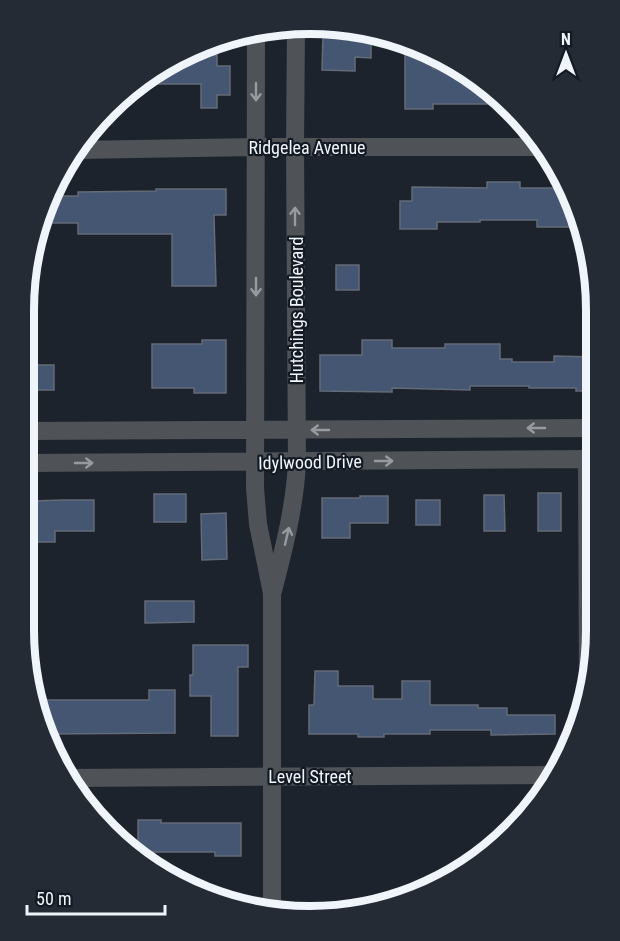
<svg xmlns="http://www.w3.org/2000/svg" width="620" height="941" viewBox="0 0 620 941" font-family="'Roboto Condensed',sans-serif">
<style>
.building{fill:#445671;stroke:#636b77;stroke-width:1.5}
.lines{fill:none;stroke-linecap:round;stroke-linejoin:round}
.minor{stroke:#4f5358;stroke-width:18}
.oneway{stroke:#979ba1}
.labels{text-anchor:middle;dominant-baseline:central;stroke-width:4.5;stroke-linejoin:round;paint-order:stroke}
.street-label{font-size:18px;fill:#f0f4fb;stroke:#131a23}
.rim{fill:none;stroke:#f0f4fb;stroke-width:8}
</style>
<rect width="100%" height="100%" fill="#1d232d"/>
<!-- building -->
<path class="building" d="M 323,35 L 371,37 L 371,58 L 355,57 L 355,71 L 322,70 Z
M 405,52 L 424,52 L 432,56 L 432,67 L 433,67 L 433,69 L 454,69 L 499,95 L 506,104 L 433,104 L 433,109 L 405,109 Z
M 181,55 L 217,55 L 217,66 L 230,66 L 230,95 L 217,95 L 217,108 L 201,108 L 201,84 L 144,84 Z
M 487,182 L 520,182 L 520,188 L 568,188 L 578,227 L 537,227 L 537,220 L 480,220 L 480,222 L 437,222 L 437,229 L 400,229 L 400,201 L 412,201 L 412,187 L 487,188 Z
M 156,189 L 226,189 L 226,215 L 214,215 L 216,286 L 172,286 L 172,234 L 78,234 L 78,223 L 41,223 L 50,196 L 78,196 L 78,192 L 156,191 Z
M 336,265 L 359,265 L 359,290 L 336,290 Z
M 202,340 L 226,340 L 226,393 L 194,393 L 194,388 L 152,388 L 152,344 L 202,344 Z
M 362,340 L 392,340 L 392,348 L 445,348 L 445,344 L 500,344 L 500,359 L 512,359 L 512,362 L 554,362 L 554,356 L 595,357 L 595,391 L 576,391 L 576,388 L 529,388 L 529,386 L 470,386 L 470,390 L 392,388 L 392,392 L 320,391 L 320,355 L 362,355 Z
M 28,365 L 54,365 L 54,390 L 28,390 Z
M 538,493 L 561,493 L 561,531 L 538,531 Z
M 154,494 L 186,494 L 186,522 L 154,522 Z
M 484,495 L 504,495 L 505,531 L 484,531 Z
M 360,496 L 388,496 L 388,523 L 350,523 L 350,538 L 322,538 L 322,498 L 360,498 Z
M 64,500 L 94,500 L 94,531 L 55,531 L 55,542 L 32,542 L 32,501 Z
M 416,500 L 440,500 L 440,525 L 416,525 Z
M 226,513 L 227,559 L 202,560 L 201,514 Z
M 145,601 L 194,601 L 194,622 L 145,623 Z
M 193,645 L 248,645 L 248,667 L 238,667 L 238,736 L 211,736 L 211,696 L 190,696 L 190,675 L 193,675 Z
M 315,671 L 338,671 L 338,686 L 373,686 L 373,699 L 402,699 L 402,681 L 430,681 L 430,705 L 478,705 L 478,708 L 507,708 L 507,715 L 555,715 L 555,734 L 491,735 L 491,730 L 430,730 L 430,734 L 384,734 L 384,737 L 358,737 L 358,734 L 309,734 L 309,705 L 314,705 Z
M 149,690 L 175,690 L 175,733 L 45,734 L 39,723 L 35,700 L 149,700 Z
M 138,820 L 161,820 L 161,823 L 241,823 L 241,856 L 215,856 L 215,852 L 138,852 Z"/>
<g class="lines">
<!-- minor -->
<path class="minor" d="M 256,34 L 255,488 L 258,524 L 272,593 L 272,912
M 76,150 L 256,147 L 539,147
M 25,431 L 595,428
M 587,459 L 588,687
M 25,463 L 595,459
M 273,591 C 284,548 295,506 297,462 L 295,147 L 296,25
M 66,778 L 555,775"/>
</g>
<!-- one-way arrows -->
<defs><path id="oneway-shaft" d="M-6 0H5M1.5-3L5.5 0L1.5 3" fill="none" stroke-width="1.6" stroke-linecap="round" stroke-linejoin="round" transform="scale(1.5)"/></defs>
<g class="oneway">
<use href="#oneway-shaft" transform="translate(256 92) rotate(90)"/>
<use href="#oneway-shaft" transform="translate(295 216) rotate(-90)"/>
<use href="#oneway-shaft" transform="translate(256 287) rotate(90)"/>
<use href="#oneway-shaft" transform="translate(536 428) rotate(180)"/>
<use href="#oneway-shaft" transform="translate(320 430) rotate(180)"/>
<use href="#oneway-shaft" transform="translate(384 461)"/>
<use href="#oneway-shaft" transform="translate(84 463)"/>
<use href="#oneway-shaft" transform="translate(287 536) rotate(-77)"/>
</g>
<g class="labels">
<!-- street labels -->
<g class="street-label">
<text x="307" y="147">Ridgelea Avenue</text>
<text transform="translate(296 310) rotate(-90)">Hutchings Boulevard</text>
<text transform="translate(310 462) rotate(-1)">Idylwood Drive</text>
<text x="310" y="776">Level Street</text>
</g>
</g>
<!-- crop -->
<path d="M0 0H620V941H0ZM310 34H310A276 276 0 0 1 586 310V630A276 276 0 0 1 310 906H310A276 276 0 0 1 34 630V310A276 276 0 0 1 310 34Z" fill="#252b34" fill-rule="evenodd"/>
<path class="rim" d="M310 34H310A276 276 0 0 1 586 310V630A276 276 0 0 1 310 906H310A276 276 0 0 1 34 630V310A276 276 0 0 1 310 34Z"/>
<!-- north arrow -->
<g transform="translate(566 54)" stroke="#131a23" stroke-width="4.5" paint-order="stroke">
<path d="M0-4.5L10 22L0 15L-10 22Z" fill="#f0f4fb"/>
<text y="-9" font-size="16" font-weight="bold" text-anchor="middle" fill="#f0f4fb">N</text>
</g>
<!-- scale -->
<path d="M27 905v9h138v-9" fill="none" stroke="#f0f4fb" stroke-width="3"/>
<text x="36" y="905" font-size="18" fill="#f0f4fb" stroke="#131a23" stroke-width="4.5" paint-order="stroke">50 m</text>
</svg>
